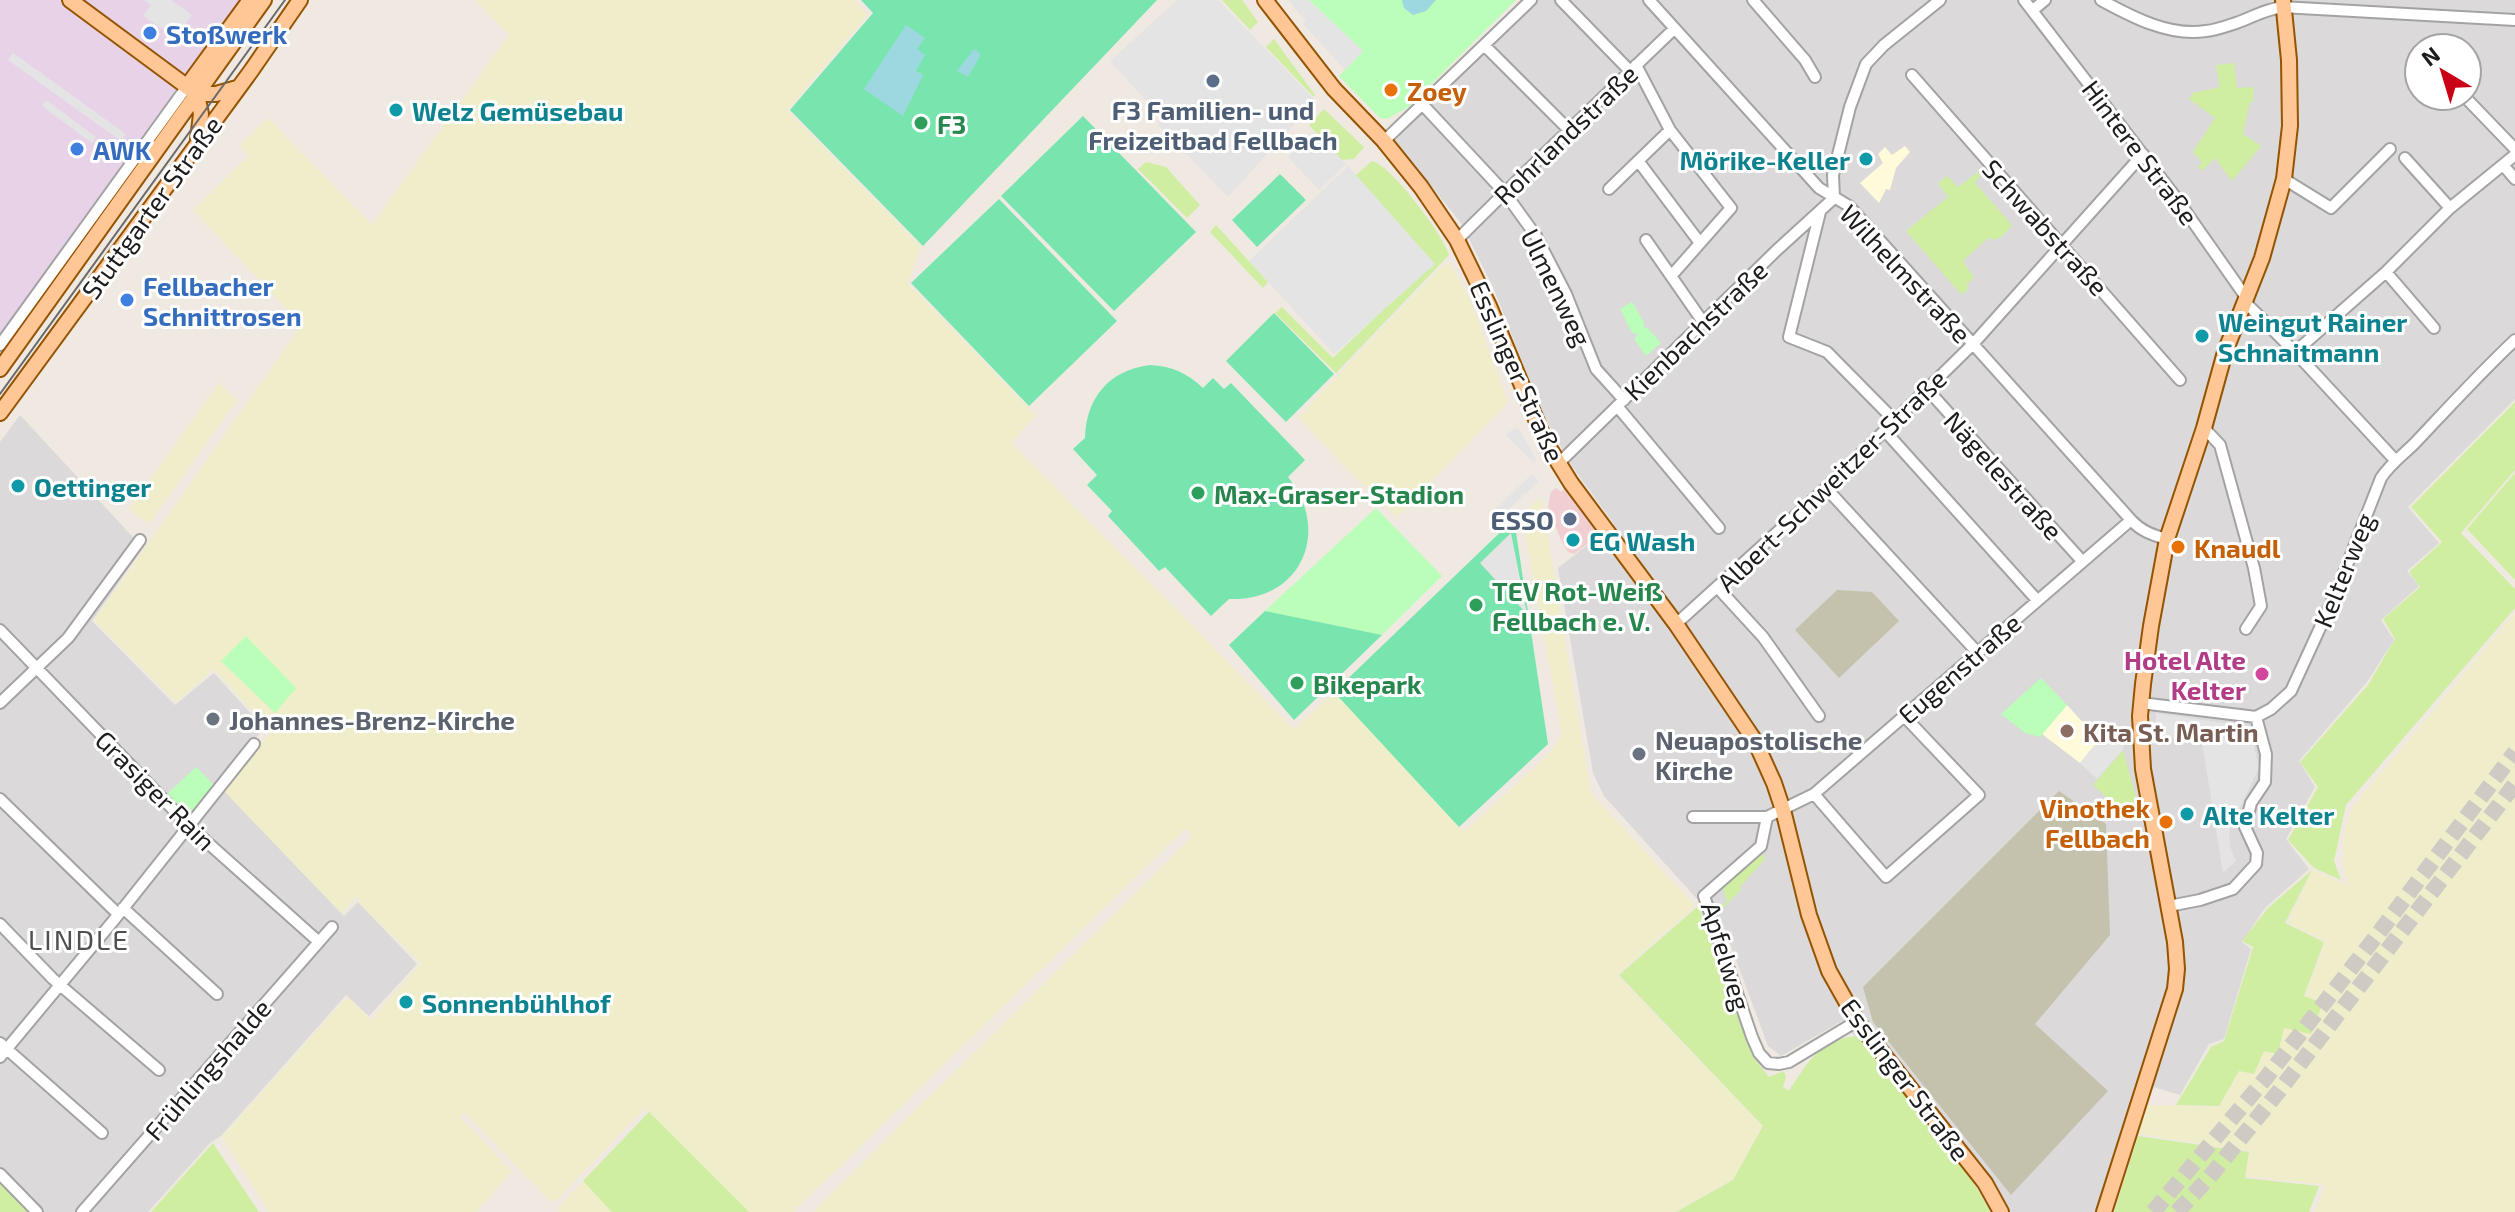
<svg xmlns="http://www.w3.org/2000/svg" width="2515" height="1212" viewBox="0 0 2515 1212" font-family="'Exo 2',sans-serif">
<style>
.residential{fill:#dbd9d9;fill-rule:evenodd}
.commercial{fill:#f1ced1}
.industrial{fill:#e8d2e7}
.education{fill:#fffbda}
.construction{fill:#c4c1ac}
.farmland{fill:#f0eeca}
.grass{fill:#cfeea2}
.park{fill:#bbfeb9}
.pitch{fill:#78e5af}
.parking{fill:#e4e4e4}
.water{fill:#9dd8e0}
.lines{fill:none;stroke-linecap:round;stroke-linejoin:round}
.highway-tunnel{stroke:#cfcac3;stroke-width:16;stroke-dasharray:16 8;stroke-linecap:butt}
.minor-casing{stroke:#a3a3a3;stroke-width:14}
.major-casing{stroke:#955400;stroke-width:18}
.minor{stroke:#fff;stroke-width:10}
.major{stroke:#ffc696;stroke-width:14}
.tram{stroke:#6a6a6a;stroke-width:2}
.shop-dot{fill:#3f7fe0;stroke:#fff;stroke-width:3}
.service-dot{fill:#5c6f8a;stroke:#fff;stroke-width:3}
.food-dot{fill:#e8710a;stroke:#fff;stroke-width:3}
.culture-dot{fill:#0f9aa8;stroke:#fff;stroke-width:3}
.leisure-dot{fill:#2e9e5b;stroke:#fff;stroke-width:3}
.hotel-dot{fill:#d1479c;stroke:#fff;stroke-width:3}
.worship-dot{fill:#6b7280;stroke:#fff;stroke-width:3}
.education-dot{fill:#8d6e63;stroke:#fff;stroke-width:3}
.labels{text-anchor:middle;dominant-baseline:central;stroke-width:6;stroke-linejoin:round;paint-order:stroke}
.shop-label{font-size:26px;font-weight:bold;fill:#366cbe;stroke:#fff;text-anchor:start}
.food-label{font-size:26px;font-weight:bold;fill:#c56008;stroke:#fff;text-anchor:start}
.service-label{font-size:26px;font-weight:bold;fill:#4e5e75;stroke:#fff}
.culture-label{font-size:26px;font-weight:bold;fill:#0d838f;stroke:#fff;text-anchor:start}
.leisure-label{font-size:26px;font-weight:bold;fill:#27864d;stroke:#fff;text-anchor:start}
.street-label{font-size:26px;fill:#1c1c1c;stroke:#fff}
.hotel-label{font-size:26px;font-weight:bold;fill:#b23c85;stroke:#fff;text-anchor:end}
.worship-label{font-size:26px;font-weight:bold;fill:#5b616d;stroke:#fff;text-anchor:start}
.education-label{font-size:26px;font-weight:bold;fill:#785e54;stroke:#fff;text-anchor:start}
.neighbourhood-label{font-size:28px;letter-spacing:2px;fill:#4f4f4f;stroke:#fff}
</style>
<rect width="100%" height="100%" fill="#efe9e1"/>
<!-- residential -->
<path class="residential" d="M 1522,0 L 2515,0 L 2515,399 L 2408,507 L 2439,543 L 2407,571 L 2419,586 L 2381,620 L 2394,640 L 2367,682 L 2299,761 L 2315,787 L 2286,839 L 2309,869 L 2265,908 L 2242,942 L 2251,949 L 2224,1039 L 2209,1044 L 2180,1095 L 2137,1082 L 2097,1212 L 2001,1212 L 1842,1021 L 1781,1056 L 1768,1046 L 1725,930 L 1604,796 L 1593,773 L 1558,568 L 1614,524 L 1571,465 L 1539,406 L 1494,289 L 1461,223 L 1395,141 ZM 2419,48 L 2467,48 L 2467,96 L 2419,96 Z
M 20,415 L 143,548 L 92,621 L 175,705 L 214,673 L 264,728 L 218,784 L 344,916 L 358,902 L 417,964 L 369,1016 L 346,995 L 221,1136 L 210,1143 L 148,1212 L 0,1212 L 0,442 Z"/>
<!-- commercial -->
<path class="commercial" d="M 1556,488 L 1561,492 L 1565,488 L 1600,534 L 1574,554 L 1568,552 L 1561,540 L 1548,507 L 1551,492 Z"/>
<!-- industrial -->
<path class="industrial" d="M 0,0 L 242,0 L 0,348 Z"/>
<!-- education -->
<path class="education" d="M 1905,146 L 1910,152 L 1896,168 L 1890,190 L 1886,189 L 1879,203 L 1860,183 L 1883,163 L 1878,154 L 1885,147 L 1892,155 Z
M 2067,705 L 2099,740 L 2080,763 L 2042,734 Z"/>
<!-- construction -->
<path class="construction" d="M 1837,590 L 1872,592 L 1899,621 L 1839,678 L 1795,630 Z
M 2059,791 L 2106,824 L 2110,935 L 2035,1024 L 2108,1091 L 2011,1195 L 1873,1022 L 1863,987 Z"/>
<!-- farmland -->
<path class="farmland" d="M 475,0 L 854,0 L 868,14 L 787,110 L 921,247 L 908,284 L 1036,415 L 1011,443 L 1294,729 L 1334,692 L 1464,832 L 1551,752 L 1562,734 L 1522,515 L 1541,497 L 1591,793 L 1695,906 L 1617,975 L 1762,1126 L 1733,1179 L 1674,1212 L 813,1212 L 1192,837 L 1186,828 L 793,1212 L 749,1212 L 645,1108 L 555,1202 L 549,1200 L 464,1112 L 460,1117 L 512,1171 L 476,1212 L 269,1212 L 222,1137 L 347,997 L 371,1020 L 421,963 L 358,902 L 361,900 L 357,896 L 341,913 L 222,789 L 271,732 L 214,669 L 176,702 L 94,620 L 302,325 L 193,210 L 249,155 L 240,145 L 268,118 L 372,225 L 509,35 Z
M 1449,262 L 1469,297 L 1508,402 L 1397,517 L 1358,480 L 1298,417 L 1439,269 Z
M 219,383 L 237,400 L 149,524 L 129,509 Z
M 2515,613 L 2515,1212 L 2315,1212 L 2325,1185 L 2246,1176 L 2250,1151 L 2138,1134 L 2148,1105 L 2219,1107 L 2239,1072 L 2254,1074 L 2264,1052 L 2278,1054 L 2284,1028 L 2311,1034 L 2324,1002 L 2305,997 L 2326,941 L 2288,923 L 2312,870 L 2349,886 L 2343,864 L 2343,842 L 2346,824 L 2353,806 Z
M 583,1181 L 612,1212 L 560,1212 L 557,1209 Z"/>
<!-- grass -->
<path class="grass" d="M 1222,0 L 1242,0 L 1258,22 L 1250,30 Z
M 1274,39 L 1315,95 L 1314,97 L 1266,47 Z
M 2234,63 L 2237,88 L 2254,87 L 2253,102 L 2250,102 L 2243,134 L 2261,146 L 2232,181 L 2215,158 L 2202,171 L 2198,167 L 2202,162 L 2193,152 L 2215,118 L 2189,99 L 2193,93 L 2220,87 L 2216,65 Z
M 1324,109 L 1364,147 L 1354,159 L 1342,160 L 1309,125 Z
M 1372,161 C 1391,165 1444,236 1449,255 L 1336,373 L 1275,313 L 1282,307 L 1333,358 L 1433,262 L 1358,180 L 1348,182 Z
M 1146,162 L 1166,167 L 1200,205 L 1187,218 L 1138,169 Z
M 1978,172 L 1980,176 L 1975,183 L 2012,225 C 2005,233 2000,243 1988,238 L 1965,259 L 1964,263 L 1974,277 L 1967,285 L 1968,290 L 1961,294 L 1906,231 L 1948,197 L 1938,183 L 1947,176 L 1958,187 Z
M 1216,225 L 1268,282 L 1263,288 L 1210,232 Z
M 2515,402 L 2515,470 L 2461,533 L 2515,589 L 2515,608 L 2346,805 L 2334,861 L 2341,880 L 2314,868 L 2288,840 L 2318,787 L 2300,762 L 2368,685 L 2395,639 L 2383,619 L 2420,587 L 2409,572 L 2442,542 L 2411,507 Z
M 2515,473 L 2515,580 L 2467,529 Z
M 2123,750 L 2141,815 L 2128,817 L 2093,785 Z
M 1760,851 L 1765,859 L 1740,887 L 1741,890 L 1713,918 C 1712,908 1719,906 1727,902 L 1721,883 Z
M 2312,870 L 2285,923 L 2324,942 L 2304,996 L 2323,1003 L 2311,1034 L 2284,1028 L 2278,1054 L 2264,1051 L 2254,1074 L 2239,1071 L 2219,1106 L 2176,1105 L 2211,1047 L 2224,1041 L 2253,947 L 2242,941 L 2268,908 Z
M 1697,907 L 1701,912 L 1754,1058 L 1769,1077 L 1784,1071 L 1786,1077 L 1783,1087 L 1789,1091 C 1807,1063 1821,1038 1858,1036 C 1904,1091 1958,1148 1990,1212 L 1676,1212 L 1733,1180 L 1763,1126 L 1619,975 Z
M 649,1112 L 749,1212 L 612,1212 L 583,1181 Z
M 2138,1136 L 2249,1152 L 2245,1178 L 2319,1186 L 2309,1212 L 2114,1212 Z
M 213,1143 L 259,1212 L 151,1212 Z
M 0,1182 L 29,1212 L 0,1212 Z"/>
<!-- park -->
<path class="park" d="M 1309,0 L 1516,0 L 1408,107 L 1387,119 L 1380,118 L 1339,76 L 1363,51 Z
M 1632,302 L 1644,322 L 1644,329 L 1647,327 L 1661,343 L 1646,356 L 1634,339 L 1638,334 L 1632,333 L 1620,309 Z
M 1376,508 L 1442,576 L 1382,635 L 1265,611 Z
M 246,636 L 296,688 L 275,713 L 221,661 Z
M 2041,678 L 2067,705 L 2040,737 L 2025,733 L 2001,714 Z
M 196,767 L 215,786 L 191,817 L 167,794 Z"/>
<!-- pitch -->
<path class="pitch" d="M 861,0 L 1157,0 L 923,246 L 790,110 L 873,13 Z
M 1083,116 L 1196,232 L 1114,311 L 1001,196 Z
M 1280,174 L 1306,200 L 1257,247 L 1232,220 Z
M 999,199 L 1117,321 L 1029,406 L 911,283 Z
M 1274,313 L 1334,374 L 1286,422 L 1226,361 Z
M 1150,365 C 1172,366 1187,373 1203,388 L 1213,378 L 1224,389 L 1231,383 L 1305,460 L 1288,477 C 1332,531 1301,602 1229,599 L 1211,616 L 1165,567 L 1159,571 L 1108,516 L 1112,511 L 1087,485 L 1097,475 L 1073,449 L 1085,438 C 1086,398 1109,370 1150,365 Z
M 1514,519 L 1548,744 L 1459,827 L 1334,692 Z
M 1265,611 L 1382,635 L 1294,720 L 1229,645 Z"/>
<!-- parking -->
<path class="parking" d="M 144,0 L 171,0 L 192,15 L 176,38 L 143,16 L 151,5 Z
M 1177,0 L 1218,0 L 1316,101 L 1228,197 L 1158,125 L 1163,119 L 1110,61 Z
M 1288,0 L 1309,0 L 1363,51 L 1345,70 L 1303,24 L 1306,21 Z
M 13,53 L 126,134 L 121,141 L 8,60 Z
M 46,100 L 96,137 L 92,143 L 42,106 Z
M 1314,132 L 1346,164 L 1319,190 L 1288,157 Z
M 1348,166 L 1435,264 L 1334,354 L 1249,261 Z
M 1518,427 L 1536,459 L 1534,463 L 1505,434 Z
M 1532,474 L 1539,481 L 1495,522 L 1489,515 Z
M 1511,533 L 1527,614 L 1480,563 Z
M 2156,713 L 2244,726 L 2252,737 L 2259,768 L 2229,830 L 2230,846 L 2236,861 L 2223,873 L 2201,736 L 2156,740 Z
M 2124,728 L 2123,750 L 2097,779 L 2080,763 L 2099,740 L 2106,746 Z"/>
<!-- water -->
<path class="water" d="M 1402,0 L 1436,0 L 1426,11 L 1413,15 L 1404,8 Z
M 906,25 L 925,38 L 917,49 L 925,55 L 916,71 L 923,75 L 903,116 L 864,89 Z
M 974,49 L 980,53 L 980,56 L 968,77 L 957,71 Z"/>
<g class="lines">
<!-- highway-tunnel -->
<path class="highway-tunnel" d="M 2153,1212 L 2265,1079 L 2381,930 L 2515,752
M 2177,1212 L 2208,1179 L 2279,1091 L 2515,784"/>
<defs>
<path id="minor" d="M 1561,0 L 1629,70
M 1649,0 L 1819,188 L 1849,206 L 2131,520 C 2141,531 2152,535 2167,539
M 1753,0 L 1805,60 L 1815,77
M 2024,0 L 2177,199 L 2245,296
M 2101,0 C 2132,17 2170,37 2206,31 C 2216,30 2227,26 2236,23 C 2254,17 2262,10 2283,7 L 2515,20
M 2033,10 L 2045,0
M 1484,45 L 1568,129
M 1636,65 L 1670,130 L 1731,208 L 1672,275
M 1912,75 L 2180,380
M 2464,96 L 2515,149
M 1423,105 L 1505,193 L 1536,236 L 1566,294 L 1596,369 L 1624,400
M 1384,141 L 1531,0
M 2405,158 L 2450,208
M 1639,162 L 1700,243
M 2503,165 L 2515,179
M 2284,179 L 2331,208 L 2390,149
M 1609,189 L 1670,130
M 1820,212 L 1789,337 L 1827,352 L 1895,421
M 1457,240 C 1528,169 1601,99 1674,29
M 1646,240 L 1703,322
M 2386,272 L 2434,328
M 2244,301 L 2295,352 L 2395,460
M 0,345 L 188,85
M 2295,352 L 2386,272 L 2450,208 L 2515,155
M 1927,389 L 2082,561
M 1617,406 L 1719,528
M 2204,428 L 2220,445 L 2254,568 L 2261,606 L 2246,629
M 1885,431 L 2037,600
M 1559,463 L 1778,249 L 1834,198 L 1833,175 L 1850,107 L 1866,64 L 1884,45 L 1940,0
M 1826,488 L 1977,652
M 1718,588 L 1763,637 L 1819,716
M 1676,624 L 1826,488 L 1973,344 L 2143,154
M 0,630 L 189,826 L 319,942
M 0,703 L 68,638 L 140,540
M 2141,703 L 2256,717 L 2271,709 L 2291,691 L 2336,593 L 2381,478 C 2390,464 2403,455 2415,443 C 2448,408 2480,373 2515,340
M 1814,794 L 1886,877 L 1979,795 L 1904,716
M 0,799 L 118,914
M 1693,817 L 1767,817
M 2169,906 L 2200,900 L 2233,889 L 2256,864 L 2257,853 L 2245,827 L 2251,803 L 2265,782 L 2266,754 L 2256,717
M 123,908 L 217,994
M 0,924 L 53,979 L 159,1070
M 1857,1021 L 1789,1062 L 1779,1064 L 1768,1063 L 1759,1053 L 1752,1037 L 1704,896 L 1761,846 L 1767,817 L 1814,794 L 2131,520
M 0,1043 L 102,1133
M 0,1057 L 114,920 L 254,744
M 0,1174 L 37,1212
M 82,1212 L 332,927"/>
<path id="major" d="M 70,0 L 197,94 L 201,114 L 198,139
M 1265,0 L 1334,89 L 1384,141 L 1421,187 L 1457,240 L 1489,306 L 1545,441 L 1571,483 L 1676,624 L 1755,741 L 1774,783 L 1783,810 L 1809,915 L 1829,971 L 1857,1021 L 1985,1183 L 2001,1212
M 188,85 L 250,0
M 197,94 L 216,94 L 237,88
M 0,369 L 264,0
M 0,413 L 251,71 L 300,0
M 2104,1212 L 2175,989 L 2177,969 L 2175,942 L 2143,769 L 2140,716 L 2143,684 L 2151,626 L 2167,539 L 2204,428 L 2225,352 L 2262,258 L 2284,179 L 2290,126 L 2289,60 L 2283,0"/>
</defs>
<!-- minor casing -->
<use href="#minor" class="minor-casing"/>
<!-- major casing -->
<use href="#major" class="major-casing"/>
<!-- minor -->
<use href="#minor" class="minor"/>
<!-- major -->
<use href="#major" class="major"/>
<!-- tram -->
<path class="tram" d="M 0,394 L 285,0"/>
</g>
<!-- markers -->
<g class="shop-dot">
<circle cx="150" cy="33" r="8"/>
<circle cx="77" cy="149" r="8"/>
<circle cx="127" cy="300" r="8"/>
</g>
<g class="service-dot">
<circle cx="1213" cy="81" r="8"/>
<circle cx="1570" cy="519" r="8"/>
</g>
<g class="food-dot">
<circle cx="1391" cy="90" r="8"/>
<circle cx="2178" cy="547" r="8"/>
<circle cx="2166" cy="822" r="8"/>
</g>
<g class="culture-dot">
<circle cx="396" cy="110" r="8"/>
<circle cx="1866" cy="159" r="8"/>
<circle cx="2202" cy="336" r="8"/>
<circle cx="18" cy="486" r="8"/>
<circle cx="1573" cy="540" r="8"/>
<circle cx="2187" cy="814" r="8"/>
<circle cx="406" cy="1002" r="8"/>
</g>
<g class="leisure-dot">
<circle cx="921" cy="123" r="8"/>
<circle cx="1198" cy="493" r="8"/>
<circle cx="1476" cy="605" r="8"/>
<circle cx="1297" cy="683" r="8"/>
</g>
<circle class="hotel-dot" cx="2262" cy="674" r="8"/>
<g class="worship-dot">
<circle cx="213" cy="719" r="8"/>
<circle cx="1639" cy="754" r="8"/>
</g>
<circle class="education-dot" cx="2067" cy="731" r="8"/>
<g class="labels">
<!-- shop labels -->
<g class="shop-label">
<text x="166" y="33">Stoßwerk</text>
<text x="93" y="149">AWK</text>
<text x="143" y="285">Fellbacher<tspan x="143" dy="30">Schnittrosen</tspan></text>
</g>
<!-- food labels -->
<g class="food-label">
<text x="1407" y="90">Zoey</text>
<text x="2194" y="547">Knaudl</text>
<text x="2150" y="807" text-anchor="end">Vinothek<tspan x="2150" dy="30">Fellbach</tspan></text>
</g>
<!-- service labels -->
<g class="service-label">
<text x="1213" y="109">F3 Familien- und<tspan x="1213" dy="30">Freizeitbad Fellbach</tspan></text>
<text x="1554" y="519" text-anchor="end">ESSO</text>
</g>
<!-- culture labels -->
<g class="culture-label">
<text x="412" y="110">Welz Gemüsebau</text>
<text x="1850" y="159" text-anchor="end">Mörike-Keller</text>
<text x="2218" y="321">Weingut Rainer<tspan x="2218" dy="30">Schnaitmann</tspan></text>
<text x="34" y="486">Oettinger</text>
<text x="1589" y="540">EG Wash</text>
<text x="2203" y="814">Alte Kelter</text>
<text x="422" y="1002">Sonnenbühlhof</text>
</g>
<!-- leisure labels -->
<g class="leisure-label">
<text x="937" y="123">F3</text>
<text x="1214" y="493">Max-Graser-Stadion</text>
<text x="1492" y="590">TEV Rot-Weiß<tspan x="1492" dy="30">Fellbach e. V.</tspan></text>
<text x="1313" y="683">Bikepark</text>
</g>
<!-- street labels -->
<g class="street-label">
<text transform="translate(1565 134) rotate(-44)">Rohrlandstraße</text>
<text transform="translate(2141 152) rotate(53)">Hintere Straße</text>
<text transform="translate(151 207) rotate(-54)">Stuttgarter Straße</text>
<text transform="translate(2046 227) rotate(48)">Schwabstraße</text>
<text transform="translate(1906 273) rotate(47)">Wilhelmstraße</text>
<text transform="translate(1557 287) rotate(64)">Ulmenweg</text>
<text transform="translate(1695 330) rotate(-44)">Kienbachstraße</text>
<text transform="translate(1518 371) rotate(66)">Esslinger Straße</text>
<text transform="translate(2004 475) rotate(48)">Nägelestraße</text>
<text transform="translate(1831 480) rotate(-44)">Albert-Schweitzer-Straße</text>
<text transform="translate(2343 570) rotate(-68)">Kelterweg</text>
<text transform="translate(1959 668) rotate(-41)">Eugenstraße</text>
<text transform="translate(156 790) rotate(45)">Grasiger Rain</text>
<text transform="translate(1727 956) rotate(73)">Apfelweg</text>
<text transform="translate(207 1069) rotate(-49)">Frühlingshalde</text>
<text transform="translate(1906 1079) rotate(53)">Esslinger Straße</text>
</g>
<!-- hotel labels -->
<g class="hotel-label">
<text x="2246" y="659">Hotel Alte<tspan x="2246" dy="30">Kelter</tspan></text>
</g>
<!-- worship labels -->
<g class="worship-label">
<text x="229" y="719">Johannes-Brenz-Kirche</text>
<text x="1655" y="739">Neuapostolische<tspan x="1655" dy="30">Kirche</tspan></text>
</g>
<!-- education labels -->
<g class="education-label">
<text x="2083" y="731">Kita St. Martin</text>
</g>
<!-- neighbourhood labels -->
<g class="neighbourhood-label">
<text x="79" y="939">LINDLE</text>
</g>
</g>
<!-- north arrow -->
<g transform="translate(2443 72) rotate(322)"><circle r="38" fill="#ffffff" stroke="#a4a4a4" stroke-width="2"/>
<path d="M0-6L14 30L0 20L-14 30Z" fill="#c90015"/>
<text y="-12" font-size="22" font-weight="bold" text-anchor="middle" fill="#1c1c1c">N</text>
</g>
</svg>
